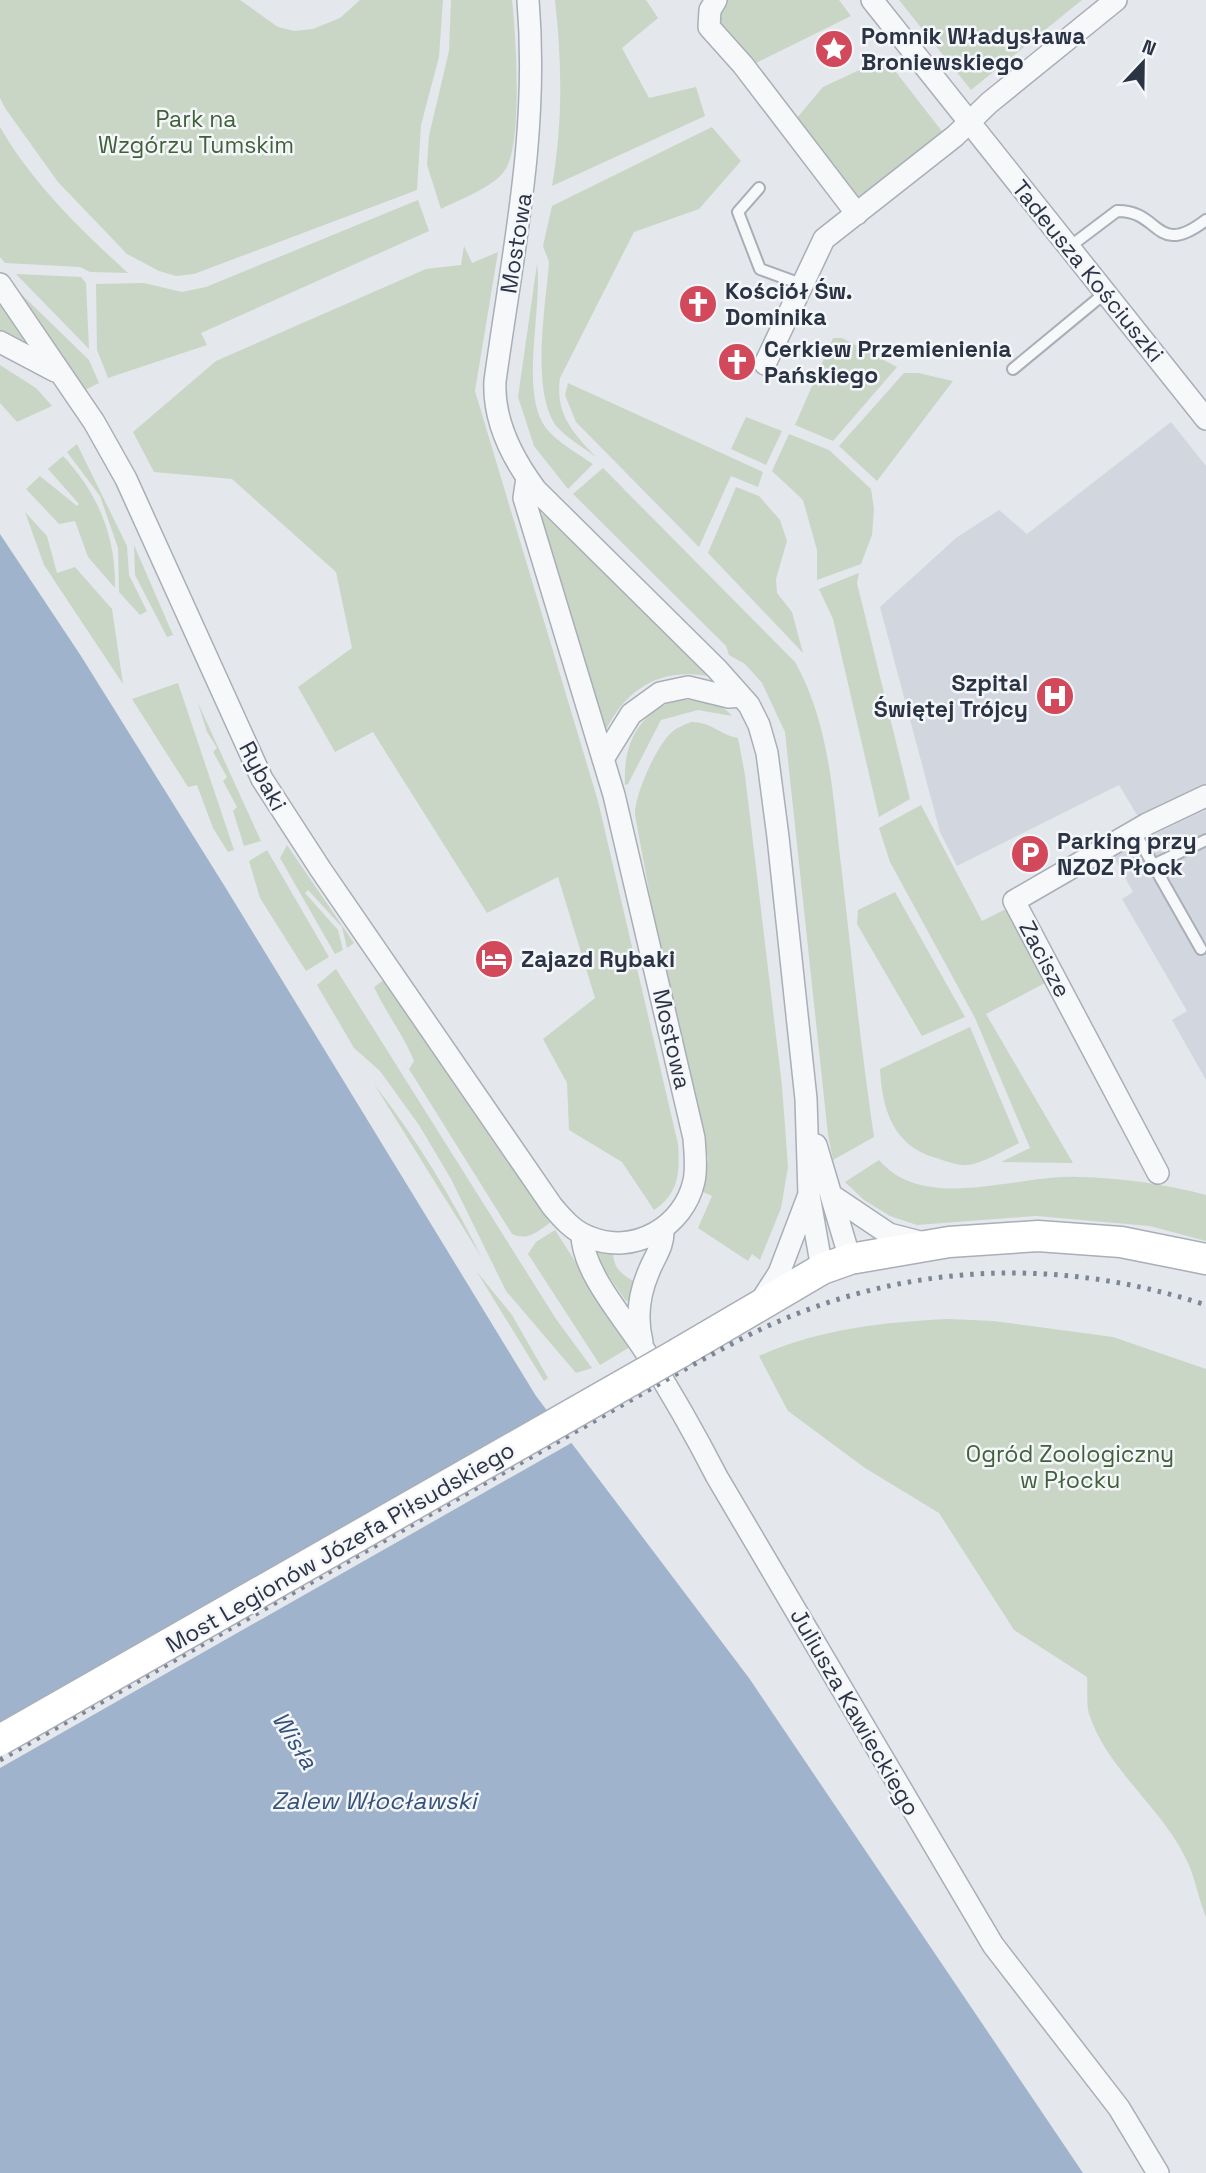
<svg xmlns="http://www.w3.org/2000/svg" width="1206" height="2173" viewBox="0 0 1206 2173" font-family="'Space Grotesk',sans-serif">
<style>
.built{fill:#d2d6de}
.green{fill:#c9d6c5}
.water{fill:#9fb4cc}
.pier{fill:#e4e7ec}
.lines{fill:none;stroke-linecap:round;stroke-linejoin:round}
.lane-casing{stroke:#a9aeb7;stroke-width:14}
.street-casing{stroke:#a9aeb7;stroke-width:24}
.secondary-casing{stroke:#a9aeb7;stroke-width:33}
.lane{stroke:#f7f8fa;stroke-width:10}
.street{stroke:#f7f8fa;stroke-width:21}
.secondary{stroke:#fff;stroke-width:30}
.rail{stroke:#7d8696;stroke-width:5;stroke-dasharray:3.5 7;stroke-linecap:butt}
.secondary-bridge-casing{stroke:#a9aeb7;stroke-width:33;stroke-linecap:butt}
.secondary-bridge{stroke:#fff;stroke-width:30}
.labels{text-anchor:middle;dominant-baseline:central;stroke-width:5;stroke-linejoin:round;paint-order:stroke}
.poi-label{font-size:23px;font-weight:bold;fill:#2b3445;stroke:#f4f6f9;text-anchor:start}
.park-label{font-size:23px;fill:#3f6138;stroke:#f4f6f9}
.street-label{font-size:23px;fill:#2b3445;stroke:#f4f6f9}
.water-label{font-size:24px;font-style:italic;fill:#34527a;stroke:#f4f6f9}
</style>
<rect width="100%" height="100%" fill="#e4e7ec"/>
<!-- built -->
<path class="built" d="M 1171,422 L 1206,466 L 1206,786 L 1140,820 L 1119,785 L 957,866 L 940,832 L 880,607 L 956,538 L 999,510 L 1027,534 Z
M 1206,810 L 1206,1080 L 1172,1020 L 1187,1011 L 1122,899 L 1133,892 L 1112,854 Z"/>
<!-- green -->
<path class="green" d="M 0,0 L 240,0 L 278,27 L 294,31 L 313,29 L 340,18 L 360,0 L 443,0 L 439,57 L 421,125 L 417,190 L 194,274 L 176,276 L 159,271 L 127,254 L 58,182 L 5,108 L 0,98 Z
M 451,0 L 512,0 C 516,34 523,145 505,170 C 493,188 460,199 441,209 L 427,165 L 429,136 L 449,51 Z
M 555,0 L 646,0 L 658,18 L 622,48 L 649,98 L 696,87 L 705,116 L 552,186 C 563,124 562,62 555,0 Z
M 724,0 L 839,0 L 851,16 L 754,64 L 717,25 Z
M 899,0 L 1082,0 L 971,90 Z
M 885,58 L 944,134 L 861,199 L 852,192 L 796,119 L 823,87 Z
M 0,127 C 32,183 81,230 128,273 L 90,272 L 80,267 L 5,263 L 0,257 Z
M 712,127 L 741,161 L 699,209 L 634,232 L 560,378 C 555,413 572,432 596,457 C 584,448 567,438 557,427 C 530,392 546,305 549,262 L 543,246 L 552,206 Z
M 418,200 L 429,231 L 201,333 L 207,345 L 108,378 L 97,350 L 96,284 L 144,283 L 182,292 L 206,287 Z
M 464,246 L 472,263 L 498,252 L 475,391 L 598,801 L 678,1144 C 680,1172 679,1194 654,1210 L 622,1162 L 569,1130 L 567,1083 L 543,1039 L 595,998 L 558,877 L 487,913 L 373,732 L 335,752 L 298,687 L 352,648 L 336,572 L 232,479 L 154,472 L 133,432 L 216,361 L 426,269 L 461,265 Z
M 537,264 C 543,307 519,393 546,428 C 558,443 577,453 593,464 L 568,489 L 534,446 L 518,397 Z
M 16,274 L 81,277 L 86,283 L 89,349 Z
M 18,291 L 89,360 L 99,383 L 85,390 L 60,360 Z
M 0,297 L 38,352 L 0,334 Z
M 833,338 L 842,338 L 897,367 L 833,441 L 795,425 Z
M 0,365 L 36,388 L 52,406 L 17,422 L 0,403 Z
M 904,373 L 918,373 L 953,381 L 877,481 L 839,446 Z
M 568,383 L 763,472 L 758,487 L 731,476 L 699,547 L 576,422 L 565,395 Z
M 746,417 L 782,431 L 766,465 L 731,449 Z
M 789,434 L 829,450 L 871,489 L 874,509 L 872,535 L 861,564 L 817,580 L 817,550 L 803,500 L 772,471 Z
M 77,444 L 127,546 L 129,575 L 147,611 L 140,615 L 119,592 L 118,548 L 100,496 L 67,452 Z
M 63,456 C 98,493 116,537 115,588 L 88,557 L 75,521 L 59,524 L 26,489 L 40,476 L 77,506 L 79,504 L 48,469 Z
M 603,468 L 795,662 C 831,726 833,801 842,873 C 852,961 861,1049 874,1137 L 833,1160 L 828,1135 L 785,732 L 762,683 L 745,664 L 729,655 L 726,646 L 573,494 Z
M 736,487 L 759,496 L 780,520 L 787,541 L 776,579 L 777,593 L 792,612 L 803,653 L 708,553 Z
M 25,512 L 47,536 L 57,573 L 75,567 L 112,609 L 123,684 L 44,565 Z
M 543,514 L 706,673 L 707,676 C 660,668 626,689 606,730 L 540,515 Z
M 134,545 L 173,635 L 167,637 L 135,575 Z
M 859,573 L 857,583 L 910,799 L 879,817 L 833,619 L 819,589 Z
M 178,683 L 234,850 L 228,852 L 213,828 L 197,785 L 188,787 L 132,699 Z
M 677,700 C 695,700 720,700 732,716 L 698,710 L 661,720 L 628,784 L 625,785 C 623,746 637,713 677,700 Z
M 198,703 L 261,841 L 244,846 L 233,811 L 237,807 L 223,781 L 227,777 L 213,752 L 217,748 L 207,732 Z
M 691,722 C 712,722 720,735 738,738 L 745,775 L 782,1086 L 788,1167 L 781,1208 L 760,1260 L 752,1254 L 748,1261 L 698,1228 L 712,1196 L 703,1192 L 708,1158 L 654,918 L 635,815 C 634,797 656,746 671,733 C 676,728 684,725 691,722 Z
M 921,805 L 982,921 L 1008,908 L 1049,981 L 986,1014 L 1073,1163 L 1001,1162 L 1030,1148 L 975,1018 L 890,862 L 879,828 Z
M 287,845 L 354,943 L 347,948 L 342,927 L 308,890 L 305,893 L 338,930 L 343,950 L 335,954 L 280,858 Z
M 267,850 L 329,957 L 306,971 L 260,898 L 249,861 Z
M 895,892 L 965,1017 L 922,1036 L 857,924 L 858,910 Z
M 336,969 L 556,1319 L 592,1368 L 576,1373 L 506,1291 L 451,1179 L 419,1125 L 380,1071 L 354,1048 L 317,985 Z
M 384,980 L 550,1223 C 536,1232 529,1241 512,1234 L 409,1069 L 414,1061 C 403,1034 386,1013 374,987 Z
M 970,1027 L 1019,1143 C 1004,1150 984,1163 968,1165 C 959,1166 945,1161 936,1158 C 893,1146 882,1109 880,1069 Z
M 374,1084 C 416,1138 451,1196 482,1258 Z
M 879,1160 C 925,1214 1017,1174 1079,1177 C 1122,1178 1165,1184 1206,1195 L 1206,1241 L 1150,1226 L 1036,1216 L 917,1225 L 890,1216 L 864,1200 L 845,1182 Z
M 555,1230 L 630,1347 L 600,1365 L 528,1254 L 536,1242 Z
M 595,1249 L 613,1251 C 613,1269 622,1275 637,1283 L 632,1300 L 626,1301 L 594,1255 Z
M 477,1272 L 512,1315 L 548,1378 L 544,1381 Z
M 949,1319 L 993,1321 L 1113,1337 L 1206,1369 L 1206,1917 C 1198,1898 1195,1875 1185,1857 C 1160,1806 1107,1769 1089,1714 C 1086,1703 1088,1689 1087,1677 L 1014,1630 L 939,1513 L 865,1468 L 788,1411 L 759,1356 C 819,1329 884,1322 949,1319 Z"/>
<!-- water -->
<path class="water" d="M 0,534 L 81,656 L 227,890 L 536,1396 L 749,1678 L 1083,2173 L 0,2173 Z"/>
<!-- pier -->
<path class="pier" d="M 550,1410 L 573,1442 L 0,1768 L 0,1722 Z"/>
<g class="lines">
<defs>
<path id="lane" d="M 759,188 L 738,212 L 760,269 L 801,284
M 1068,248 L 1117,211 C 1161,210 1155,259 1206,220
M 1013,369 L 1105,293
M 1134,831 L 1201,949
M 1153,865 L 1206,840"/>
<path id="street" d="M 528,0 C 539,133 513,250 495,381 C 493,421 512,458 536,490 L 717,669 L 749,705 L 759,725 L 767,753 L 778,837 L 806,1099 L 809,1195 L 822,1269
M 716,0 L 710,10 L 709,27 L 743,65 L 857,214
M 872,0 L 1206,419
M 0,284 L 94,422 L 126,479 L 262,779 L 321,870 L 552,1206 C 562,1218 573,1231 589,1237 C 633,1256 684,1227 694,1181 C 697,1167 695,1153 694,1138 L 614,795 L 524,498 L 527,478
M 0,342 L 55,371
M 765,364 L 824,239 L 955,136 L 989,103 L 1116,0
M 603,759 L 631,714 L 660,693 L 688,687 L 729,697 L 741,696
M 816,1145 L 850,1259
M 1158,1173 L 1014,901 L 1147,824 L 1206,796
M 831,1195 L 889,1234 L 920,1242
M 582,1234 C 582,1272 625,1319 645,1351 C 671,1392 695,1434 717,1477 L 993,1945 L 1119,2108 L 1158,2173
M 759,1304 L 779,1273 L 808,1197
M 642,1342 C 636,1318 639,1294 649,1271 C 655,1256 664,1246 663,1229"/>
<path id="secondary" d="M 679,1353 L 822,1269 L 850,1259 L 949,1242 L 1038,1236 L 1121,1242 L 1206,1259"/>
</defs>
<!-- lane casing -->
<use href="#lane" class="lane-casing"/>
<!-- street casing -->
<use href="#street" class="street-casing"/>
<!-- secondary casing -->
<use href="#secondary" class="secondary-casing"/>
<!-- lane -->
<use href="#lane" class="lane"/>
<!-- street -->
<use href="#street" class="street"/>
<!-- secondary -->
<use href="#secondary" class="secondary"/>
<!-- rail -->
<path class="rail" d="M 0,1760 L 687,1368 C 717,1352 746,1335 777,1322 C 915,1262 1063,1258 1206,1305"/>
<defs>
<path id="secondary-bridge" d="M 0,1740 L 679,1353"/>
</defs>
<!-- secondary-bridge casing -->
<use href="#secondary-bridge" class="secondary-bridge-casing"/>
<!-- secondary-bridge -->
<use href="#secondary-bridge" class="secondary-bridge"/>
</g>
<!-- icons -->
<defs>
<symbol id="sight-disc" viewBox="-11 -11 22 22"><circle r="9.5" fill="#d1495b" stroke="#f4f6f9"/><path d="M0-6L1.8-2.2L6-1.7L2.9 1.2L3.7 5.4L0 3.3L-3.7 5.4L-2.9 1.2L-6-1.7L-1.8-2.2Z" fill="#fff"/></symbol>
<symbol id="church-disc" viewBox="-11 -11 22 22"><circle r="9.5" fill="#d1495b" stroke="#f4f6f9"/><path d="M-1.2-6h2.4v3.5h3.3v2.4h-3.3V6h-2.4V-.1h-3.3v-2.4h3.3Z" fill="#fff"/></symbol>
<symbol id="hospital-disc" viewBox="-11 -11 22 22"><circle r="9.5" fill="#d1495b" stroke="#f4f6f9"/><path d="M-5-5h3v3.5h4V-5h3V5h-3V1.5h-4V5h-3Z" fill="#fff"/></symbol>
<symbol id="parking-disc" viewBox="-11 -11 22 22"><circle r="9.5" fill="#d1495b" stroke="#f4f6f9"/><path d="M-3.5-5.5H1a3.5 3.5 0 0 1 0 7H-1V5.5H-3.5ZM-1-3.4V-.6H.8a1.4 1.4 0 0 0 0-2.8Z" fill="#fff"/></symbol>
<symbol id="hotel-disc" viewBox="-11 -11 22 22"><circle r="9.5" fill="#d1495b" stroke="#f4f6f9"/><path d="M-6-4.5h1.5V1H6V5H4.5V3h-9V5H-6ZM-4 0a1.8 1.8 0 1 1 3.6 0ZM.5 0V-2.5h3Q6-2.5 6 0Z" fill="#fff"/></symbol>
</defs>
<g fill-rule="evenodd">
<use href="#sight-disc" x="812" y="27" width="44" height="44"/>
<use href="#church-disc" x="676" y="282" width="44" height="44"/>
<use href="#church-disc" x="715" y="340" width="44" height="44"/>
<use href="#hospital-disc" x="1033" y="674" width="44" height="44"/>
<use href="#parking-disc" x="1008" y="832" width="44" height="44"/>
<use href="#hotel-disc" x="472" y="937" width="44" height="44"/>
</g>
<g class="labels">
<!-- poi labels -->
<g class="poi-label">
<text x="861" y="36">Pomnik Władysława<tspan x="861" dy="26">Broniewskiego</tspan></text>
<text x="725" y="291">Kościół Św.<tspan x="725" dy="26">Dominika</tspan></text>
<text x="764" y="349">Cerkiew Przemienienia<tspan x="764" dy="26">Pańskiego</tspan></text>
<text x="1028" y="683" text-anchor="end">Szpital<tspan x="1028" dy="26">Świętej Trójcy</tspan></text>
<text x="1057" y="841">Parking przy<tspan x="1057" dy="26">NZOZ Płock</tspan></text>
<text x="521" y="959">Zajazd Rybaki</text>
</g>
<!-- park labels -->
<g class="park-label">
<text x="196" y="119">Park na<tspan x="196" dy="26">Wzgórzu Tumskim</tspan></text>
<text x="1070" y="1454">Ogród Zoologiczny<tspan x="1070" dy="26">w Płocku</tspan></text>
</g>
<!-- street labels -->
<g class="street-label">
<text transform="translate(516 243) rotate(-81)">Mostowa</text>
<text transform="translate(1088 271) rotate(51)">Tadeusza Kościuszki</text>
<text transform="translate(263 776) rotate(62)">Rybaki</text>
<text transform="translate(1045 959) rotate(62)">Zacisze</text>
<text transform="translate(672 1039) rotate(77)">Mostowa</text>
<text transform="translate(340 1547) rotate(-30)">Most Legionów Józefa Piłsudskiego</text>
<text transform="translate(855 1712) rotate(60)">Juliusza Kawieckiego</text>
</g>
<!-- water labels -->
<g class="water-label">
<text transform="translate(295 1740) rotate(58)">Wisła</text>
<text x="374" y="1800">Zalew Włocławski</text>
</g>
</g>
<!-- north arrow -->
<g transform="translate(1143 63) rotate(22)" stroke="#f4f6f9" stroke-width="5" paint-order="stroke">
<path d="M0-5L12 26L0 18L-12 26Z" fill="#2b3445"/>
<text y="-10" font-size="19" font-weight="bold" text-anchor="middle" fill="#2b3445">N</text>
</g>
</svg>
